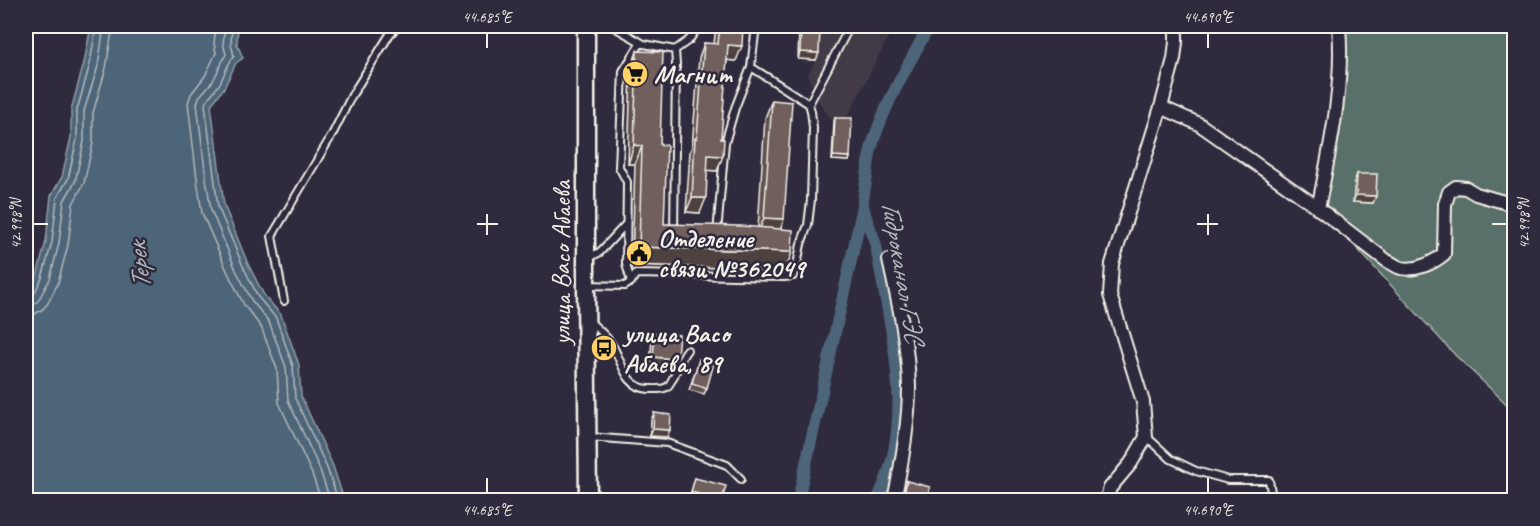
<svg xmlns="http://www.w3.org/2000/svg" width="1540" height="526" viewBox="0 0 1540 526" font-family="Caveat,sans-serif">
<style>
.built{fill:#423a46}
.green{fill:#596f69;stroke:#a6b0a8;stroke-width:1.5}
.water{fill:#4e6579;stroke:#909da5;stroke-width:1.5}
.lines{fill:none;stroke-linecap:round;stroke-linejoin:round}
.shore{stroke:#b2b9bc;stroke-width:1.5}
.canal{stroke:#4e6579;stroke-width:12}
.lane-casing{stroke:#f4f1e8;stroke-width:10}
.street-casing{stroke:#f4f1e8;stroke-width:16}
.secondary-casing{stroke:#f4f1e8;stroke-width:21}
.lane{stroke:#2f2a3d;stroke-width:6}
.street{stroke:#2f2a3d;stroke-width:12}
.secondary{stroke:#2f2a3d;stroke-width:16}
.wall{fill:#5f514f;stroke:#f4f1e8;stroke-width:1.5}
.shaded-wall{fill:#4e4240;stroke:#f4f1e8;stroke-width:1.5}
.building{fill:#6f5e5c;stroke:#f4f1e8;stroke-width:1.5}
.ticks{fill:none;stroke:#f4f1e8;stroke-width:2}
.labels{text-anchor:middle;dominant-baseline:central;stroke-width:5;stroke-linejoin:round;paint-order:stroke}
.poi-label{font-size:26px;font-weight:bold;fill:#f4f1e8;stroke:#2f2a3d;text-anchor:start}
.street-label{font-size:26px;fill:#f4f1e8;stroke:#2f2a3d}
.water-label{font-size:27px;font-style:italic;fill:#b2b9bc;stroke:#2f2a3d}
.neatline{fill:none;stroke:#f4f1e8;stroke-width:2}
.ticks-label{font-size:15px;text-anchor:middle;fill:#f4f1e8}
</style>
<rect width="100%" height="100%" fill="#2f2a3d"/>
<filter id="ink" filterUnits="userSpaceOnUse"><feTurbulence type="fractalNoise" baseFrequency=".0167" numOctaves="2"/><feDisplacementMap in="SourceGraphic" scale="12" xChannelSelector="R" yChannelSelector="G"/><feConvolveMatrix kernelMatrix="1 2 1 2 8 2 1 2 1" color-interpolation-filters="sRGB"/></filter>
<g filter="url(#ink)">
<!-- built -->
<path class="built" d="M 818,26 L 894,26 L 845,122 L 834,121 L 827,114 L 818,100 L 810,81 L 808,74 L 816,60 Z"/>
<!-- green -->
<path class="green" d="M 1347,26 L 1514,26 L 1514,411 L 1456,356 L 1318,206 Z"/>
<!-- water -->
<path class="water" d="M 91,26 L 238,26 L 237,44 L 243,58 L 236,63 L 224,88 L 211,105 L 224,205 L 248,264 L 264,295 L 281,315 L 299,365 L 301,396 L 333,466 L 344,500 L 26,500 L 26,297 L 37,276 L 46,241 L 51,196 L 62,177 L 71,137 L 71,110 L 84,63 Z"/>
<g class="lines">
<!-- shore -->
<path class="shore" d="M 216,26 L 214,43 L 216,53 L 205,76 L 191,94 L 188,103 L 197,179 L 202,213 L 228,273 L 244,305 L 261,327 L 277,369 L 279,403 L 312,474 L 321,500
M 225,26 L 223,44 L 226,54 L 213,81 L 199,97 L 197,104 L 206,178 L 211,210 L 236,270 L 252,301 L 269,322 L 286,367 L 288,400 L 320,470 L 330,500
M 232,26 L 231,44 L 234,56 C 227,64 225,74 220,83 C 216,91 208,96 205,104 L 218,207 L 243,266 L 258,297 L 276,318 L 293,366 L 295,398 L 327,468 L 338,500
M 26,299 L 30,298 L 33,296 L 42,278 L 52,242 L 57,198 L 68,179 L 77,139 L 77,110 L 90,64 L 96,26
M 26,306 L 32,305 L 38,301 L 50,279 L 59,243 L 64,201 L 75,182 L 84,141 L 84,111 L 98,66 L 104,26
M 26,315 L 35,314 L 43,309 L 48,303 L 58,283 L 68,245 L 73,204 L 84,183 L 93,143 L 93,113 L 106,68 L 113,26"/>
<!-- canal -->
<path class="canal" d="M 798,500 L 863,206
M 877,500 C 918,422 890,329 876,246 C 873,233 863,215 863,203 C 863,194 866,184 867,176 C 868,167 869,157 871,149 C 884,104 908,66 929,26"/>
<defs>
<path id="lane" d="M 612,26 L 644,44 L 675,50 L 676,64 L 674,233
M 675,50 L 689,40 L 699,26
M 809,104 L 850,26
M 717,233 L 725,143 L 735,108 L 751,67 L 756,26
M 587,259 L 600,252 L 626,224
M 631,282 L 626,264 L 627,182 L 619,167 L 623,71 L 640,44 L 643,44
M 587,285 L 625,286 L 631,282 L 636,274 L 784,277 L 793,276 L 798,260 L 801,244 L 808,225 L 811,200 L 813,128 L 811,111 L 809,104 L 751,67
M 284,301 L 272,236 L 332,135 L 352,95 L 390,34 L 398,26
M 589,321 C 598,329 606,335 612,345 C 623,362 624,387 649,389 C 654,389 662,390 667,387 C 674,382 679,359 687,350
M 589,437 L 667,443 L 727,465 L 741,479
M 1147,437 L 1171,459 L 1196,471 L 1228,480 L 1269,480 L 1271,492"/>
<path id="street" d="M 1161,107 L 1199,124 L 1310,202 L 1387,261 C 1392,263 1397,267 1401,268 C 1417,271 1433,263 1444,254 L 1445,204 L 1449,192 L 1456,187 L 1466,188 L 1476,194 L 1514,205
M 1318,209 C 1330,147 1344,88 1339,26
M 889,260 C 898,301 908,344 909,387 C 909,425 902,463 894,500
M 1106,500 L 1110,488 L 1131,463 L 1146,437 L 1143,402 L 1110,295 L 1112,264 L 1161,107 L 1174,59 L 1176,42 L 1176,26"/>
<path id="secondary" d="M 586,26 L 586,285 L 588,500"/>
</defs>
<!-- lane casing -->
<use href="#lane" class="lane-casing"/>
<!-- street casing -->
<use href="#street" class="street-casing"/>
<!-- secondary casing -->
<use href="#secondary" class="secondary-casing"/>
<!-- lane -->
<use href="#lane" class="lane"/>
<!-- street -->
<use href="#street" class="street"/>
<!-- secondary -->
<use href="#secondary" class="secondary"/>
</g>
<!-- wall -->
<path class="wall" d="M 716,26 L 743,26 L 736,61 L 727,60 L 717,171 L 707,170 L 700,213 L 686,212 L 690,152 L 692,147 L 699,58 L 704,43 L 714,44 Z
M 799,26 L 820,26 L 816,60 L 798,59 Z
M 637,51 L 660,145 L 664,224 L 758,228 L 765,118 L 772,100 L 781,229 L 786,270 L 632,265 L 635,164 L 628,164 L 631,70 Z
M 835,118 L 850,157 L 849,161 L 832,160 L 834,121 Z
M 1357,174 L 1373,203 L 1353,202 L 1355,180 Z
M 655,333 L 677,355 L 673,365 L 650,363 L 652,339 Z
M 697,366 L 707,388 L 704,394 L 689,390 Z
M 654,413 L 667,437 L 650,436 L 651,420 Z
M 695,478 L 722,501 L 695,501 L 689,499 Z
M 907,481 L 927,501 L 902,501 Z"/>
<!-- shaded-wall -->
<path class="shaded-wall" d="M 1108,26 L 1124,26 L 1107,29 Z
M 728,45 L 742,46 L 736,61 L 723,60 Z
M 800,52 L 819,53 L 816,60 L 798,59 Z
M 634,145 L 642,146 L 635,164 L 628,164 Z
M 708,155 L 723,156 L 717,171 L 703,170 Z
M 833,156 L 850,157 L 849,161 L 832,160 Z
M 1356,195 L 1376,196 L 1373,203 L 1353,202 Z
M 692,198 L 706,198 L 700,213 L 686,212 Z
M 764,218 L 784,219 L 778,237 L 757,236 Z
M 639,247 L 792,252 L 786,270 L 632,265 Z
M 653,357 L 675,359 L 673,365 L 650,363 Z
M 653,429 L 670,430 L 667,437 L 650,436 Z"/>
<!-- building -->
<path class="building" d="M 720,26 L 743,26 L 742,46 L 728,45 L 721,139 L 724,139 L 723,156 L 708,155 L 706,198 L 692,198 L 695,138 L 697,138 L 704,43 L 718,44 Z
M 801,26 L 820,26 L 819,53 L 800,52 Z
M 637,51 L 663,52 L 660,145 L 667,145 L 664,224 L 741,226 L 793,230 L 792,252 L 639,247 L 642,146 L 634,145 Z
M 772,100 L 792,102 L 784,219 L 764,218 Z
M 835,118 L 852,118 L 850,157 L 833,156 Z
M 1357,174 L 1377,174 L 1376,196 L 1356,195 Z
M 655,333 L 679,335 L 677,355 L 675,359 L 653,357 Z
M 699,359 L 714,363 L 707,388 L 692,383 Z
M 654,413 L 671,415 L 670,430 L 653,429 Z
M 695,478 L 726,486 L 722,500 L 691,492 Z
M 907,481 L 930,487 L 927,501 L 914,501 L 903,498 Z
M 673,498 L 673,501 L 659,501 Z"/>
</g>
<!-- ticks -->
<path class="ticks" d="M 487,33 L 487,48M 1208,33 L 1208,48M 487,214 L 487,235M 1208,214 L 1208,235M 33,224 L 48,224M 477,224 L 498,224M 1197,224 L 1218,224M 1492,224 L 1507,224M 487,478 L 487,493M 1208,478 L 1208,493"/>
<!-- icons -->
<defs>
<symbol id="supermarket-disc" viewBox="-11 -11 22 22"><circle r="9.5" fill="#ffd166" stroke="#2f2a3d"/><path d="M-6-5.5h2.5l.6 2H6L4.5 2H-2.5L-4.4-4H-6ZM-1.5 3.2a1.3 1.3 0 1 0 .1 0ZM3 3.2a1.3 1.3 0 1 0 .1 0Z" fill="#111"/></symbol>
<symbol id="civic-disc" viewBox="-11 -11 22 22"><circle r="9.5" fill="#ffd166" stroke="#2f2a3d"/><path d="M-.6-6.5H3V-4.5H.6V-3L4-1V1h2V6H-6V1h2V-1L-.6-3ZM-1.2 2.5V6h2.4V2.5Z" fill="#111"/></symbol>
<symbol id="bus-disc" viewBox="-11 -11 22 22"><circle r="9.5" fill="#ffd166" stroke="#2f2a3d"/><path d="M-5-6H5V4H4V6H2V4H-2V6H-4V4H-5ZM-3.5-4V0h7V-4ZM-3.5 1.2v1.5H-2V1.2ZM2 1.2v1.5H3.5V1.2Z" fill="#111"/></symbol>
</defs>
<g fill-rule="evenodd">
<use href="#supermarket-disc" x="620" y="59" width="30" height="30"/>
<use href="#civic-disc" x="624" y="238" width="30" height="30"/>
<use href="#bus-disc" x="589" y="333" width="30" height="30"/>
</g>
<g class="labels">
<!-- poi labels -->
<g class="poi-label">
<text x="654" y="74">Магнит</text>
<text x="658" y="238">Отделение<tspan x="658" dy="30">связи №362049</tspan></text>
<text x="624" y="333">улица Васо<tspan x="624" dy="30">Абаева, 89</tspan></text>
</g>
<!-- street labels -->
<g class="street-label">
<text transform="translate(561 263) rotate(-90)">улица Васо Абаева</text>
</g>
<!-- water labels -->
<g class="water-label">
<text transform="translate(139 266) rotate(-97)">Терек</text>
<text transform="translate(903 272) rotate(80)">Гидроканал ГЭС</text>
</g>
</g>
<!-- margin -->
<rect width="1540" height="526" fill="none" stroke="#2f2a3d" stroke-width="66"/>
<rect x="33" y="33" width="1474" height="460" class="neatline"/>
<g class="ticks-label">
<text x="487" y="22">44.685°E</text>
<text x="1208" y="22">44.690°E</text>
<text transform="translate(16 224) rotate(-90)" y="5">42.998°N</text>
<text transform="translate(1524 224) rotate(-90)" y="5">42.998°N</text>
<text x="487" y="515">44.685°E</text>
<text x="1208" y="515">44.690°E</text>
</g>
</svg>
